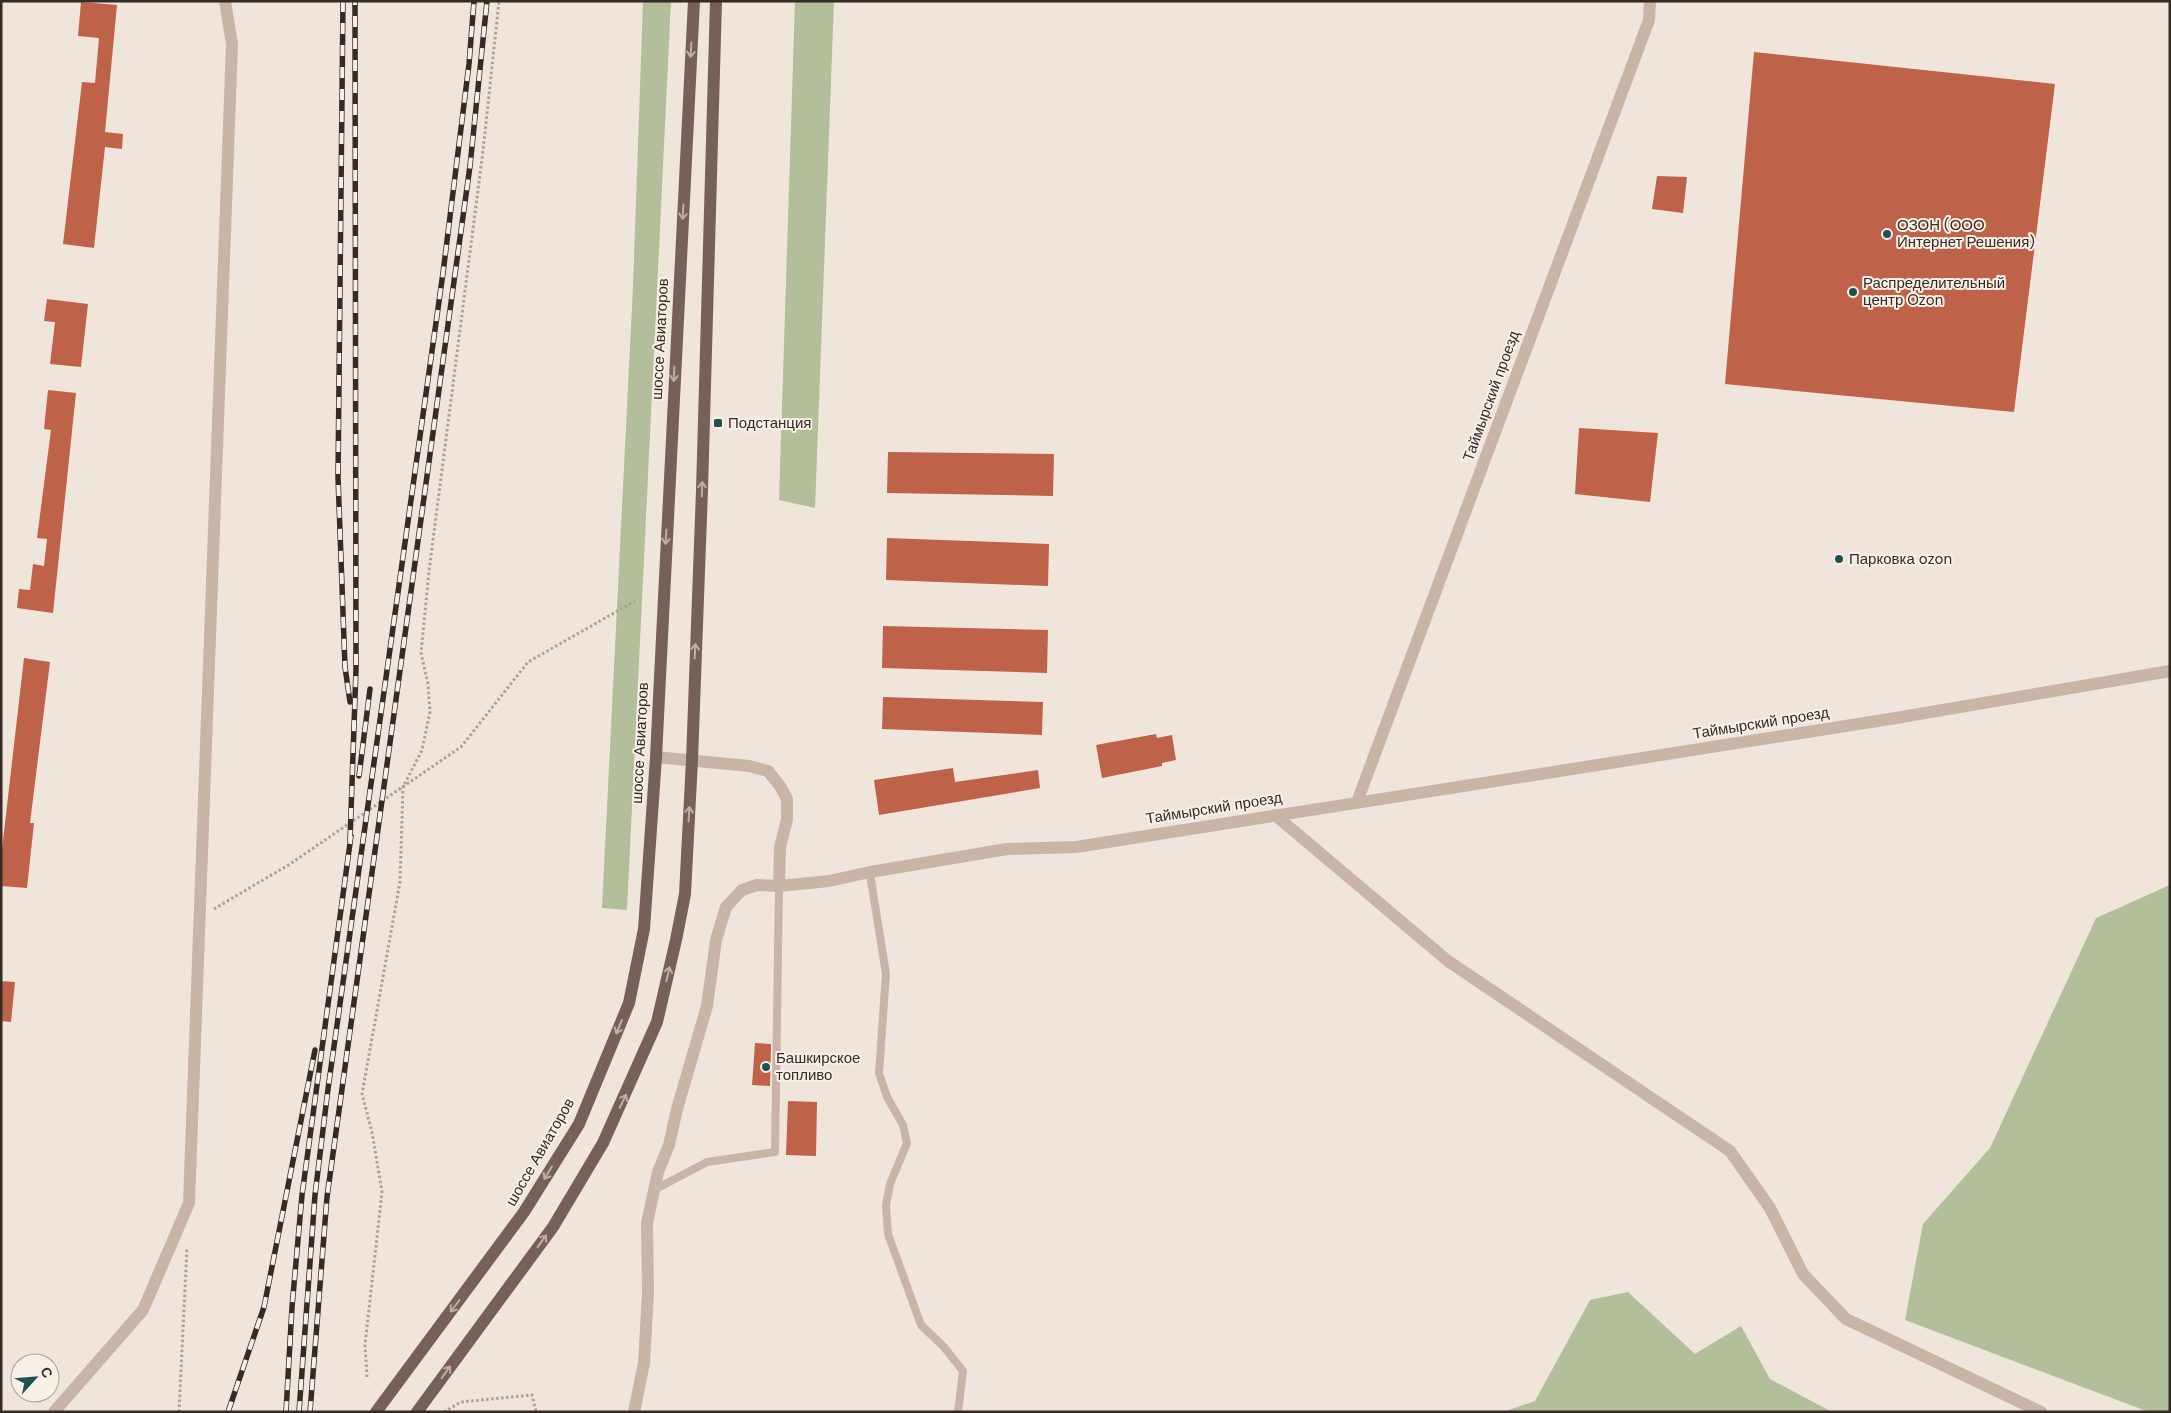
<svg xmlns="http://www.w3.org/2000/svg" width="2171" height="1413" viewBox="0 0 2171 1413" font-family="'DM Sans',sans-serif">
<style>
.green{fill:#b3be9b}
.building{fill:#be624a}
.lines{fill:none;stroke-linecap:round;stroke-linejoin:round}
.path{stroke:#b29f92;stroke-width:3;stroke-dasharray:2.5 2.5;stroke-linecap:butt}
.lane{stroke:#c7b5a7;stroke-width:8}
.street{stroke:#c7b5a7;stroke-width:12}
.primary{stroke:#756159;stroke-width:12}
.rail-casing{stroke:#342b27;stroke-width:5.5}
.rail{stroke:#f8efe6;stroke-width:4;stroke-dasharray:11;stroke-linecap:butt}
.oneway{stroke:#bdafa7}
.poi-dot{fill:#205152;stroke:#f8efe6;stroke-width:2}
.labels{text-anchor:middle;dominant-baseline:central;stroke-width:4;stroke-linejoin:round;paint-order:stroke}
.poi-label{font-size:15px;fill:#342b27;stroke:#f8efe6;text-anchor:start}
.street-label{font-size:15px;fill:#342b27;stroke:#f8efe6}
</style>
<rect width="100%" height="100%" fill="#f0e5da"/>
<!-- green -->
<path class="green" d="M 643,1 L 671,1 L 627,910 L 602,908 L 633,287 Z
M 795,1 L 834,1 L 815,508 L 779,500 Z
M 2170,885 L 2170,1412 L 2149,1412 L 1905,1320 L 1923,1224 L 1990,1148 L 2096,918 Z
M 1628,1292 L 1695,1354 L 1741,1326 L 1770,1379 L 1832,1412 L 1503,1412 L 1535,1401 L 1590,1300 Z"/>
<!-- building -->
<path class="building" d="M 81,2 L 117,5 L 105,132 L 123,134 L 122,149 L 105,147 L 94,248 L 63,244 L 82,82 L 95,83 L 99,38 L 78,36 Z
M 1754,52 L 2055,84 L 2014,412 L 1725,384 Z
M 1657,176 L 1687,177 L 1683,213 L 1652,209 Z
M 47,299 L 88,304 L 81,367 L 50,364 L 55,322 L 44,321 Z
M 48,390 L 76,393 L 53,613 L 17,608 L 19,589 L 30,590 L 33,564 L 44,566 L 47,539 L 37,538 L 51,430 L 44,429 Z
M 1579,428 L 1658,433 L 1650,502 L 1575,494 Z
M 888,452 L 1054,454 L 1053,496 L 887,493 Z
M 887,538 L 1049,544 L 1048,586 L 886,580 Z
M 883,626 L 1048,630 L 1047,673 L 882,668 Z
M 24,658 L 50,662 L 30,823 L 34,823 L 27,888 L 1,886 L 1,858 Z
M 883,697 L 1043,702 L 1042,735 L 882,729 Z
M 1156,734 L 1157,738 L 1172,735 L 1176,760 L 1162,763 L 1162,766 L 1102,778 L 1096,745 Z
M 953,768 L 955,782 L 1038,770 L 1040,788 L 879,815 L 874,780 Z
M 1,981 L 15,982 L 11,1022 L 1,1021 Z
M 755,1043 L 771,1044 L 770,1086 L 752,1085 Z
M 788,1101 L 817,1102 L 816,1156 L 786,1155 Z"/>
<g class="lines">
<!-- path -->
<path class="path" d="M 214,909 L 290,864 L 461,747 L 528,662 L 635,601
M 367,1377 L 365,1345 L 382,1192 L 372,1132 L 362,1094 L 400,882 L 403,787 L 422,750 L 430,712 L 428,684 L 421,653 L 429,571 L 483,151 L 499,1
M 179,1412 L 187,1248
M 444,1412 L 461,1402 L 532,1395 L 536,1412"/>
<!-- lane -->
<path class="lane" d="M 871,880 L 886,974 L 879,1073 L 887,1097 L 903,1125 L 907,1143 L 890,1184 L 886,1205 L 888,1234 L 921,1325 L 944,1347 L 963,1371 L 958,1412
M 654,1190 L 707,1162 L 775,1152 L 779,886"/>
<!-- street -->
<path class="street" d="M 656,757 L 749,766 L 768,771 L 780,786 L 787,799 L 787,820 L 780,847 L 779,886
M 1357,802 L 1649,20 L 1650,1
M 1275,815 L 1448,961 L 1730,1151 L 1770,1208 L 1803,1274 L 1846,1319 L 2041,1412
M 54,1412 L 143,1310 L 189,1203 L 232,44 L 225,1
M 634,1412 L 644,1363 L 648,1292 L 647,1223 L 658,1172 L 669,1145 L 677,1109 L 707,1006 L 716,940 L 726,907 L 742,890 L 757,885 L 779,886 L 829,881 L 870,872 L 1007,849 L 1076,847 L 1890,719 L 2170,671"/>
<!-- primary -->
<path class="primary" d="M 376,1412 L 524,1212 L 579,1124 L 629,1003 L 644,929 L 656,757 L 694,1
M 417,1412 L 553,1227 L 603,1143 L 657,1022 L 676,940 L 685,894 L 692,760 L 702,490 L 716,1"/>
<defs>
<path id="rail" d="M 343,1 L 338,477 L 345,667 L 350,702
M 359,776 L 370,689
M 350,841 L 356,669 L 355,1
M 228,1412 L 264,1307 L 315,1050
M 286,1412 L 292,1307 L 302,1195 L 351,836
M 299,1412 L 315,1195 L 328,1089 L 443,273 L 469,64 L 474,1
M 310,1412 L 327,1197 L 470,166 L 487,1"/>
</defs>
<!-- rail casing -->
<use href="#rail" class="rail-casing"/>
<!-- rail -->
<use href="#rail" class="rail"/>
</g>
<!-- one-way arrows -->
<defs><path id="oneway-shaft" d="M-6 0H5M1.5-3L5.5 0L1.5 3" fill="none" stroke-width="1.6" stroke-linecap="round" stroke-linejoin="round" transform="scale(1.25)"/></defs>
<g class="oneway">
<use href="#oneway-shaft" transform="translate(691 50) rotate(93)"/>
<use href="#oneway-shaft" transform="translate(683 212) rotate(93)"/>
<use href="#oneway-shaft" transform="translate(674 374) rotate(93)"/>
<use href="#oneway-shaft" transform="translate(702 489) rotate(-88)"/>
<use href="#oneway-shaft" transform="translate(666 537) rotate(93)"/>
<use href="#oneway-shaft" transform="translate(695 651) rotate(-87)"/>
<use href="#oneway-shaft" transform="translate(689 814) rotate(-87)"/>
<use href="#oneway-shaft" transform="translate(668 974) rotate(-77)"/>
<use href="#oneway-shaft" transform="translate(619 1027) rotate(112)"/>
<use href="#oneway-shaft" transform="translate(623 1101) rotate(-64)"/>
<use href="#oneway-shaft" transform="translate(548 1173) rotate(121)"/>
<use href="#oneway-shaft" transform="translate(542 1241) rotate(-54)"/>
<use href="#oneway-shaft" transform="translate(455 1306) rotate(127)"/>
<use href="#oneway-shaft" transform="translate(446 1372) rotate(-54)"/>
</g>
<!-- markers -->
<g class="poi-dot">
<circle cx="1887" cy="234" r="5"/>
<circle cx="1853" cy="292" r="5"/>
<rect x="713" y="418" width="10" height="10" rx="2.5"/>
<circle cx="1839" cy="559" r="5"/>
<circle cx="766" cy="1067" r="5"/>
</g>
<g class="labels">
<!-- poi labels -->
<g class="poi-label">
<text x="1897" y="225">ОЗОН (ООО<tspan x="1897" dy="17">Интернет Решения)</tspan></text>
<text x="1863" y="283">Распределительный<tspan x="1863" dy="17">центр Ozon</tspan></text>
<text x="728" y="423">Подстанция</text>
<text x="1849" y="559">Парковка ozon</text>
<text x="776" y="1058">Башкирское<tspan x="776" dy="17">топливо</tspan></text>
</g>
<!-- street labels -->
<g class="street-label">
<text transform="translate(660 339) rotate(-87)">шоссе Авиаторов</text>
<text transform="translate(1491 396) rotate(-70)">Таймырский проезд</text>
<text transform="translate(1761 723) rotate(-9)">Таймырский проезд</text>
<text transform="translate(640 743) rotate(-87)">шоссе Авиаторов</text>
<text transform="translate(1214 808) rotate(-9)">Таймырский проезд</text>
<text transform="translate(540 1152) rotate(-60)">шоссе Авиаторов</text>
</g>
</g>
<!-- border -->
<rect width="2171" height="1413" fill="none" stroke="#342b27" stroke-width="5"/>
<!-- north arrow -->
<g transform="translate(35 1378) rotate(64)"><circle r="24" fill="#f8efe6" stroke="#aaa19a"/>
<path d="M0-4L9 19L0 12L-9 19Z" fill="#205152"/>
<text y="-8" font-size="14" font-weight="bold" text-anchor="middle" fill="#342b27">С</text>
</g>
</svg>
